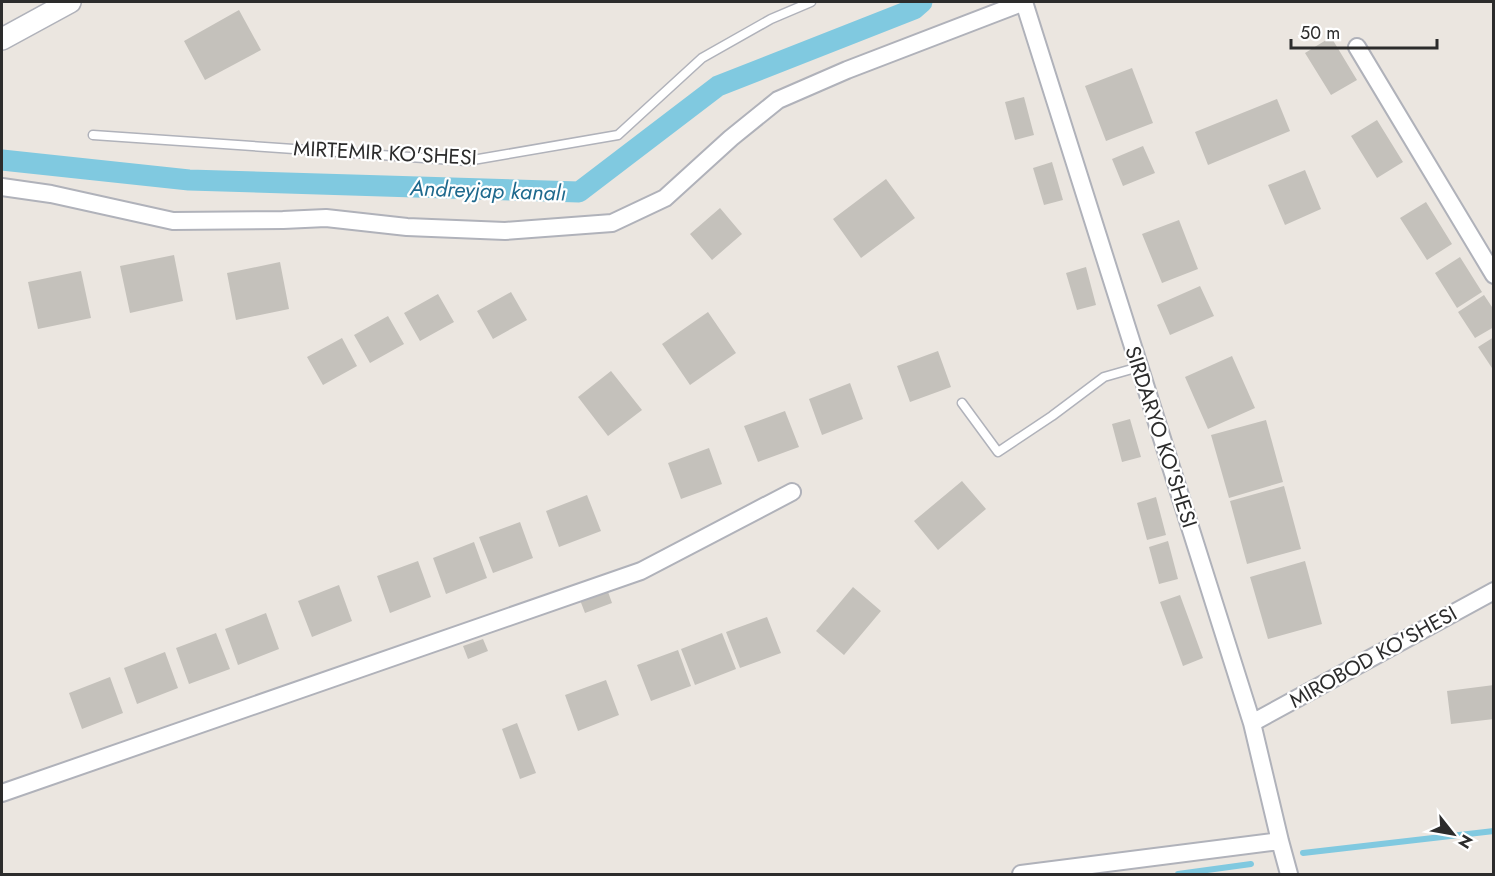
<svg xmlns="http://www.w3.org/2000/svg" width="1495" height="876" viewBox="0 0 1495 876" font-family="Jost,sans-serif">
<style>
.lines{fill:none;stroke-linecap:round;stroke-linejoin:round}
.stream{stroke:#80c9e0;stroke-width:6}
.canal{stroke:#80c9e0;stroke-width:21}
.building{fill:#c4c1bb}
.service-casing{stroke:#b0b2ba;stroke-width:11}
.minor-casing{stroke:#b0b2ba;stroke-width:20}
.tertiary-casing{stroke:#b0b2ba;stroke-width:24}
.service{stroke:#fff;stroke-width:8}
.minor{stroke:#fff;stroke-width:16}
.tertiary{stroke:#fff;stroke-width:21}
.labels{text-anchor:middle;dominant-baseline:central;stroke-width:4.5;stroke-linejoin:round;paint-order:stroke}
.street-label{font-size:21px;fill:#2c2c2c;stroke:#fff}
.water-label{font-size:22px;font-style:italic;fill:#1e698d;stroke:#fff}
</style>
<rect width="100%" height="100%" fill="#ebe6e0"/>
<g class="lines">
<!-- stream -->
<path class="stream" d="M 1303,853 L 1494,831
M 1178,874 L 1251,864"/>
<!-- canal -->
<path class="canal" d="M 2,160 L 189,180 L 579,192 L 718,86 L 914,9 L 922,2"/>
</g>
<!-- building -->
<path class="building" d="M 239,10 L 261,50 L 205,80 L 184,41 Z
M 1331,37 L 1357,80 L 1331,95 L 1305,53 Z
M 1132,68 L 1153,123 L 1106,141 L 1085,86 Z
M 1024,97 L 1034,135 L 1015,140 L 1005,102 Z
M 1277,99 L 1290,131 L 1208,165 L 1195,132 Z
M 1377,120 L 1403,162 L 1377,178 L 1351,136 Z
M 1143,146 L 1155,173 L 1123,186 L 1112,159 Z
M 1052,162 L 1063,200 L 1044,205 L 1033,168 Z
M 1305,170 L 1321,209 L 1285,225 L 1268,185 Z
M 886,179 L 915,218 L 861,258 L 833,219 Z
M 1426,202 L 1452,244 L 1427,260 L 1400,218 Z
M 720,208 L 742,234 L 712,260 L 690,234 Z
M 1179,220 L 1198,269 L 1162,283 L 1142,234 Z
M 174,255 L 183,301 L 130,313 L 120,266 Z
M 1460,257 L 1482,292 L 1457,308 L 1435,273 Z
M 280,262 L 289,309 L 236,320 L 227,273 Z
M 1086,267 L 1096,305 L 1077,310 L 1066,273 Z
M 81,271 L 91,318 L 38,329 L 28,282 Z
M 1200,286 L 1214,316 L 1170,335 L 1157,305 Z
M 511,292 L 527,320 L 493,339 L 477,311 Z
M 438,294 L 454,322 L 420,341 L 404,313 Z
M 1484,295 L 1494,310 L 1494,327 L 1475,338 L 1458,312 Z
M 708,312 L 736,353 L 690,385 L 662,344 Z
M 388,316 L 404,344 L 370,363 L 354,335 Z
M 1494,337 L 1494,371 L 1478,347 Z
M 342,338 L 357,366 L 323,385 L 307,357 Z
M 938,351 L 951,387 L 910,402 L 897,366 Z
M 1232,356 L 1255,408 L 1208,429 L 1185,377 Z
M 611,371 L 642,410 L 608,436 L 578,397 Z
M 850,383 L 863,419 L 822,435 L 809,399 Z
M 785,411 L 799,447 L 758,462 L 744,426 Z
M 1130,419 L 1141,457 L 1122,462 L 1112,424 Z
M 1266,420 L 1283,482 L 1229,498 L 1211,435 Z
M 709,448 L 722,484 L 681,499 L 668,463 Z
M 962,481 L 986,509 L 938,550 L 914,521 Z
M 1284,486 L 1301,549 L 1247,564 L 1230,501 Z
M 587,495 L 601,531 L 559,547 L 546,511 Z
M 1156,497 L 1166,535 L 1147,540 L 1137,503 Z
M 520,522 L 533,558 L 493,573 L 479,537 Z
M 1168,541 L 1178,579 L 1159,584 L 1149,547 Z
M 474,542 L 487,578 L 446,594 L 433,558 Z
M 418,561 L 431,597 L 390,613 L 377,576 Z
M 1305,561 L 1322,624 L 1268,639 L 1250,577 Z
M 339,585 L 352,621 L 312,637 L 298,601 Z
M 853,587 L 881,611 L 844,655 L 816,631 Z
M 607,589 L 612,603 L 585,613 L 580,600 Z
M 1180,595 L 1203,658 L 1183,666 L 1160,602 Z
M 266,613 L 279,649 L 238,665 L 225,629 Z
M 767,617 L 781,653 L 740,668 L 726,632 Z
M 216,633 L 230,669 L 189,684 L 176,648 Z
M 722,633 L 736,669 L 695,685 L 681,649 Z
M 483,639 L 488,651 L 468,659 L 463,646 Z
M 678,650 L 691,686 L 651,701 L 637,665 Z
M 165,652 L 178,688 L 137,704 L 124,668 Z
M 110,677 L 123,713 L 82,729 L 69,693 Z
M 606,680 L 619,715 L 578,731 L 565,695 Z
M 1494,685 L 1494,719 L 1451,724 L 1447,691 Z
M 517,723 L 536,773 L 520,779 L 502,729 Z"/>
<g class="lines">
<defs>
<path id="service" d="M 93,135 L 467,161 L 618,135 L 702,58 L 771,19 L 811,2
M 962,403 L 998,452 L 1052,416 L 1104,377 L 1139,367"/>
<path id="minor" d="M 1024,2 L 1252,723 L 1280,841 L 1289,874
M 1357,47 L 1494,275
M 2,187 L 51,194 L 173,221 L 283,220 L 326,218 L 407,227 L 505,231 L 612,223 L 665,198 L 731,138 L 778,100 L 847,70 L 1024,2
M 1252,723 L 1494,591
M 2,793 L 641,571 L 792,492
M 1021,874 L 1280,841"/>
<path id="tertiary" d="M 2,39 L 70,2"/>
</defs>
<!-- service casing -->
<use href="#service" class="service-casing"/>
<!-- minor casing -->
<use href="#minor" class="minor-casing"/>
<!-- tertiary casing -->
<use href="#tertiary" class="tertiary-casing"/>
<!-- service -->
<use href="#service" class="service"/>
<!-- minor -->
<use href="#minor" class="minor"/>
<!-- tertiary -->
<use href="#tertiary" class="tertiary"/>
</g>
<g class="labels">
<!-- street labels -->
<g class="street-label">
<text transform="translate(385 153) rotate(3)">MIRTEMIR KO'SHESI</text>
<text transform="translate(1161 437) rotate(72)">SIRDARYO KO'SHESI</text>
<text transform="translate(1373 657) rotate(-29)">MIROBOD KO'SHESI</text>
</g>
<!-- water labels -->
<g class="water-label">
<text transform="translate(488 190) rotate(2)">Andreyjap kanalı</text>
</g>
</g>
<!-- border -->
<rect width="1495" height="876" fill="none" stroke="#2c2c2c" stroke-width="6"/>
<!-- north arrow -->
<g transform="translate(1453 834) rotate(121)" stroke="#ffffff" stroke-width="4.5" paint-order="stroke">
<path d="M0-4.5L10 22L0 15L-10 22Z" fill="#2c2c2c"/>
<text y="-9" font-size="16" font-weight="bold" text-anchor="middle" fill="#2c2c2c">N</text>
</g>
<!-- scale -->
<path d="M1291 39v9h146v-9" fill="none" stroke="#2c2c2c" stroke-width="3"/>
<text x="1300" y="39" font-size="18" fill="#2c2c2c" stroke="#ffffff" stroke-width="4.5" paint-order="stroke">50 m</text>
</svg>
